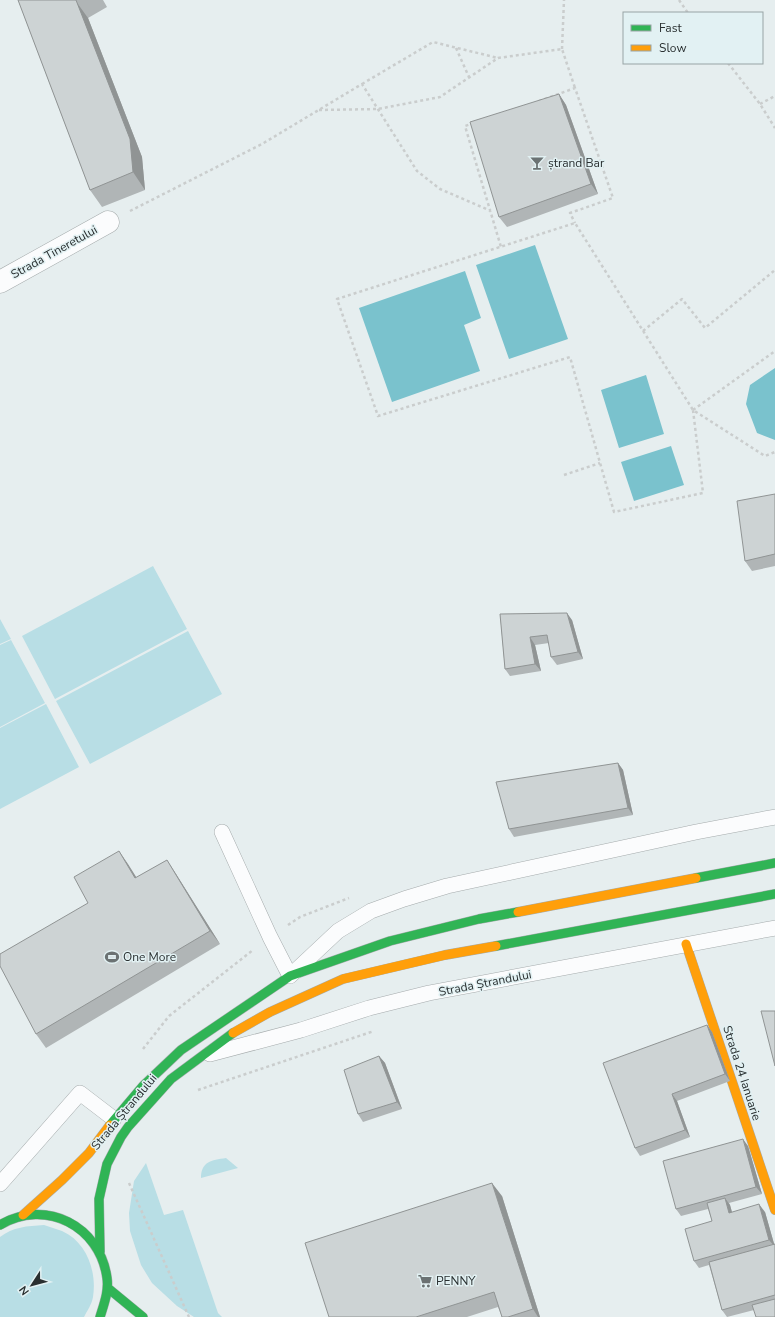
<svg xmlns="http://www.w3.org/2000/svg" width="775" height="1317" viewBox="0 0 775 1317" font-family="'Nunito Sans',sans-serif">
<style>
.green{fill:#b8dee5}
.water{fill:#7ac2cd}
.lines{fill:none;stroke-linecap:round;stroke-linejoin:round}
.lane-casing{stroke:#a5abac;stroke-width:16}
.street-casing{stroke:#a5abac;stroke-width:23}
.fast-casing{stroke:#a5abac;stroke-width:10}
.slow-casing{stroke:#a5abac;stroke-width:10}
.path{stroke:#cacdcd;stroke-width:2.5;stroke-dasharray:3 3;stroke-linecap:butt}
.lane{stroke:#fbfcfd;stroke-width:15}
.street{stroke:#fbfcfd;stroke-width:22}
.fast{stroke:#30b455;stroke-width:9}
.slow{stroke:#ff9f0a;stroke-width:9}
.wall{fill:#b0b5b6}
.shaded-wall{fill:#909494}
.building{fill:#cdd3d4;stroke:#909494}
.labels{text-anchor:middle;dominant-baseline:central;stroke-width:3;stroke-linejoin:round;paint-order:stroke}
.poi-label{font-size:12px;fill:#292f30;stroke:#e2f1f3;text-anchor:start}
.street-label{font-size:12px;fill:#292f30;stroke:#e2f1f3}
</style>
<rect width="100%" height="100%" fill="#e6eeef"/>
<!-- green -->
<path class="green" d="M 153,566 L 187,629 L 55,699 L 22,636 Z
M 0,619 L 11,639 L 0,644 Z
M 188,631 L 222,694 L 90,764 L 56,701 Z
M 11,640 L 45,703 L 0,727 L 0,645 Z
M 46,704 L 79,767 L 0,809 L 0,728 Z
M 226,1158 L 238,1168 L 201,1178 C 201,1162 211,1160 226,1158 Z
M 146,1163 L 164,1215 L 183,1210 L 218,1313 L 222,1317 L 194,1317 L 177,1306 L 152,1283 L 141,1265 L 130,1231 L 129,1213 L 134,1181 Z
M 44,1225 C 50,1227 56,1229 62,1231 C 87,1242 97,1272 93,1297 C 92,1304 87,1311 84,1317 L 0,1317 L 0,1237 C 13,1227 27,1226 44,1225 Z"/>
<!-- water -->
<path class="water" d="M 535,245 L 568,339 L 509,359 L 476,265 Z
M 465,271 L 481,318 L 464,325 L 480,371 L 392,402 L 359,308 Z
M 775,368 L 775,440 L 757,433 L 746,404 L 750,385 Z
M 646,375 L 664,434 L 619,448 L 601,390 Z
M 671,446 L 684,485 L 634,501 L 621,462 Z"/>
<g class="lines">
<defs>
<path id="lane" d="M 222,832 L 270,937 L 290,976 L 338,931 L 371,911 L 404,899 L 447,886 L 696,832 L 775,817
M 210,1054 L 301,1030 L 369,1008 L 429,993 L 775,928
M 0,1184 L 80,1093 L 114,1119"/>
<path id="street" d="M 0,282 L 108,222"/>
<path id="fast" d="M 696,878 L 775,863
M 496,946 L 775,894
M 110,1125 L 143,1086 L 181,1050 L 290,976 L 390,941 L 479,919 L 518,912
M 0,1225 C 46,1198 100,1226 107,1278 C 109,1291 104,1304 100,1317
M 100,1252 L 99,1199 L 107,1164 L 121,1137 L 128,1127 L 171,1079 L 233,1033
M 109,1289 L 143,1317"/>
<path id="slow" d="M 518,912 L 696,878
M 686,944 L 775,1210
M 233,1033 L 270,1012 L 343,979 L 445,955 L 496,946
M 23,1215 L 62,1180 L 89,1153 L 110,1125"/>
</defs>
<!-- lane casing -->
<use href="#lane" class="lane-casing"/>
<!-- street casing -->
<use href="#street" class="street-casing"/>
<!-- fast casing -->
<use href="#fast" class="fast-casing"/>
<!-- slow casing -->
<use href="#slow" class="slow-casing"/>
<!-- path -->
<path class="path" d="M 679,0 L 688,13
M 456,48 L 469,77
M 562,49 L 564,0
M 728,63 L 760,104 L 775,128
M 362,84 L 433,42 L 498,58
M 539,101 L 575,88 L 613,198 L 570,213 L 575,223
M 760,104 L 775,96
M 319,110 L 378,109 L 440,97 L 498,58 L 562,49 L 575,88
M 474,123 L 465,126 L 501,247
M 130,211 L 262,144 L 362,84 L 417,171 L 440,189 L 491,211
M 643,331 L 682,299 L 705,328 L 775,270
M 693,410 L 703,493 L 614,512 L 570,357 L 378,416 L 337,299 L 575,223 L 693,410 L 765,456 L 775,452
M 693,410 L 775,351
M 564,475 L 600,463
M 288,925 L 300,917 L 349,898
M 143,1049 L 169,1016 L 253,950
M 198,1090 L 374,1031
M 129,1183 L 189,1317"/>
<!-- lane -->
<use href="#lane" class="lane"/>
<!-- street -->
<use href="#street" class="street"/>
<!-- fast -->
<use href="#fast" class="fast"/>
<!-- slow -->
<use href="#slow" class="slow"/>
</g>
<!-- wall -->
<path class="wall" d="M 18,0 L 103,0 L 107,7 L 88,18 L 142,157 L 145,190 L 102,207 L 90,190 Z
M 559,94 L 566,105 L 598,194 L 507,227 L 499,217 Z
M 775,494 L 775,566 L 752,571 L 745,561 Z
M 500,614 L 572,620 L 583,659 L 557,665 L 551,657 L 549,643 L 535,645 L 541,671 L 510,676 L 505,669 Z
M 618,763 L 623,770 L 633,815 L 514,837 L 509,829 Z
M 119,851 L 136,878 L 167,860 L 176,874 L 220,944 L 46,1048 L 36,1034 L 88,903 Z
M 707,1025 L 712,1032 L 730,1081 L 677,1101 L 690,1137 L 640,1156 L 635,1148 Z
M 379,1056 L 385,1063 L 402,1109 L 363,1122 L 358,1114 Z
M 748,1146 L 762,1194 L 729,1203 L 730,1205 L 732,1212 L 765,1212 L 774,1244 L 775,1244 L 775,1317 L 754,1310 L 727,1317 L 722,1310 L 709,1265 L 699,1268 L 694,1261 L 712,1221 L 708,1209 L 681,1216 L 676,1209 Z
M 502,1196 L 540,1317 L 502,1317 L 498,1307 L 467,1317 L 329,1317 Z"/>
<!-- shaded-wall -->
<path class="shaded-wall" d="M 75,0 L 88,18 L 142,157 L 145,190 L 133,172 Z
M 559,94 L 566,105 L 598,194 L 591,184 Z
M 567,613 L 572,620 L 583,659 L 578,652 Z
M 530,637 L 535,645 L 541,671 L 535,664 Z
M 618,763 L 623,770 L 633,815 L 628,808 Z
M 119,851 L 128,864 L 145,891 L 135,878 Z
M 167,860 L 176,874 L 220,944 L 210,931 Z
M 707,1025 L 712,1032 L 730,1081 L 725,1074 Z
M 379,1056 L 385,1063 L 402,1109 L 397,1102 Z
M 672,1094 L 677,1101 L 690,1137 L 685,1130 Z
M 743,1139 L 748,1146 L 762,1194 L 756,1187 Z
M 492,1183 L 502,1196 L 540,1317 L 538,1317 L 533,1309 Z
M 725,1198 L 730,1205 L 734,1220 L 729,1213 Z
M 759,1204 L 765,1212 L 775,1247 L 769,1240 Z"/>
<!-- building -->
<path class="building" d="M 18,0 L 76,0 L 130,139 L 133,172 L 90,190 Z
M 559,94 L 591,184 L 499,217 L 470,122 Z
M 775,494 L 775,554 L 745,561 L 737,501 Z
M 567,613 L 578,652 L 551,657 L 547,635 L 530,637 L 535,664 L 505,669 L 500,614 Z
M 618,763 L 628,808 L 509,829 L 496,782 Z
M 119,851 L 135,878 L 167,860 L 210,931 L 36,1034 L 0,966 L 0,954 L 88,903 L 74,877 Z
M 761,1011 L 775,1011 L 775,1066 Z
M 707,1025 L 725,1074 L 672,1094 L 685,1130 L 635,1148 L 603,1063 Z
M 379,1056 L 397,1102 L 358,1114 L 344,1070 Z
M 743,1139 L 756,1187 L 676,1209 L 663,1161 Z
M 492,1183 L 533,1309 L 508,1317 L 502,1317 L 494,1292 L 416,1317 L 329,1317 L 305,1243 Z
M 725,1198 L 729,1213 L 759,1204 L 769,1240 L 694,1261 L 685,1229 L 712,1221 L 707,1203 Z
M 775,1244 L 775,1295 L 722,1310 L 709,1262 Z
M 775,1299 L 775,1317 L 756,1317 L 752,1305 Z"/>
<!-- icons -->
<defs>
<symbol id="bar-bare" viewBox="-9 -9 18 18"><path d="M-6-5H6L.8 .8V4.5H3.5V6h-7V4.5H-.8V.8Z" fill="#6b7273" stroke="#e2f1f3" stroke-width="2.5" paint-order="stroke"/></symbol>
<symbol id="stadium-bare" viewBox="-9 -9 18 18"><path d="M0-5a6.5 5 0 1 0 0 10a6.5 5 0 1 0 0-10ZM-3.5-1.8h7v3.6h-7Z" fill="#6b7273" stroke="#e2f1f3" stroke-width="2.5" paint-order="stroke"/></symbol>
<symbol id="supermarket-bare" viewBox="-9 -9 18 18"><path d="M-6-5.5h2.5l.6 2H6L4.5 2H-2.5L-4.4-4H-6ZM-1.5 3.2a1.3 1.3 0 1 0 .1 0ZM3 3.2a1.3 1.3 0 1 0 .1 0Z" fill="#6b7273" stroke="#e2f1f3" stroke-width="2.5" paint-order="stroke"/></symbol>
</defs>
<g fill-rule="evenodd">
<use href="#bar-bare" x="527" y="153" width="20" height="20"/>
<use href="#stadium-bare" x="102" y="947" width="20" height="20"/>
<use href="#supermarket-bare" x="415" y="1271" width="20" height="20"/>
</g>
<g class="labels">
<!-- poi labels -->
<g class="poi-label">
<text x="548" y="163">ștrand Bar</text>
<text x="123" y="957">One More</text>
<text x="436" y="1281">PENNY</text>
</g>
<!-- street labels -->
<g class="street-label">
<text transform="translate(54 252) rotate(-29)">Strada Tineretului</text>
<text transform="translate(485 983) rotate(-11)">Strada Ștrandului</text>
<text transform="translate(742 1073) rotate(72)">Strada 24 Ianuarie</text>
<text transform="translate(124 1112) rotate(-50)">Strada Ștrandului</text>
</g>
</g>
<!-- legend -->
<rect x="623" y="12" width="140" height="52" fill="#e2f1f3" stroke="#98a3a5"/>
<rect x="631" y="25" width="20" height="6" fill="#30b455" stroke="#98a3a5"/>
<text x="659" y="32" font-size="12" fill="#292f30">Fast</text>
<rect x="631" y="45" width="20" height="6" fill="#ff9f0a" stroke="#98a3a5"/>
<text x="659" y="52" font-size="12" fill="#292f30">Slow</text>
<!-- north arrow -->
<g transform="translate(32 1285) rotate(234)" stroke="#e2f1f3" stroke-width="3" paint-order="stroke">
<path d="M0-3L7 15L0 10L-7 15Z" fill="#292f30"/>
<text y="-6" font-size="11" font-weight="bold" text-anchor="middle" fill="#292f30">N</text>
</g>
</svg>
